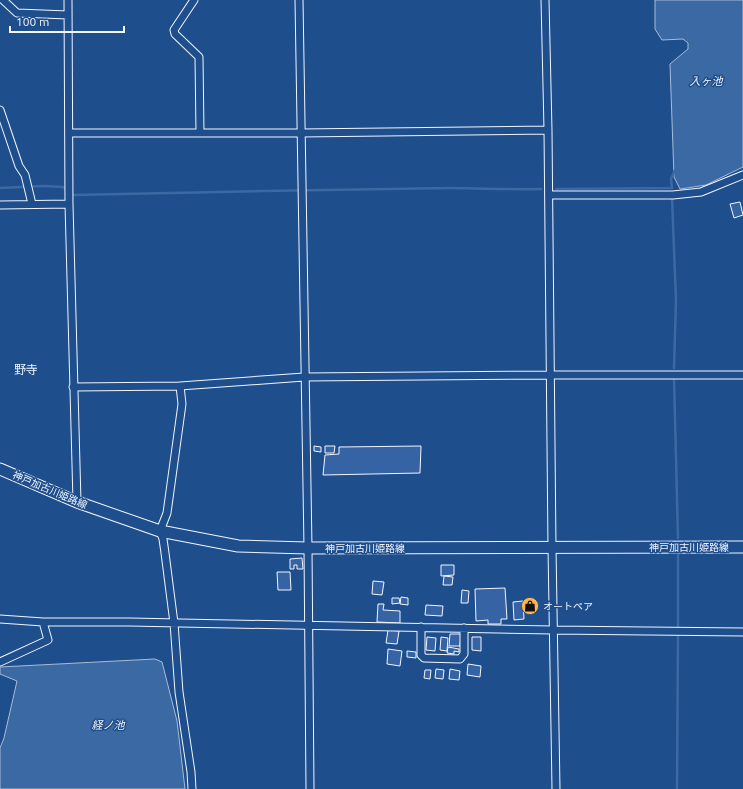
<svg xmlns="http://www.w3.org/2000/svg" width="743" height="789" viewBox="0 0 743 789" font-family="Ubuntu,'Noto Sans JP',sans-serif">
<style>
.water{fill:#3b69a3;stroke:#a8bbd7}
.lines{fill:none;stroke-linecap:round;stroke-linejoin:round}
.stream{stroke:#3b69a3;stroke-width:2.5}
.building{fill:#3563a3;stroke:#f2f6ff}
.minor-casing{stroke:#f2f6ff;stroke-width:9}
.primary-casing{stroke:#f2f6ff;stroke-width:13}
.minor{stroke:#1f4e8c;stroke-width:7}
.primary{stroke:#1f4e8c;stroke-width:11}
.labels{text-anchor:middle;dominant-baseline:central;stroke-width:3;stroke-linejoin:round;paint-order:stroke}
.street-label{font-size:10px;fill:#f2f6ff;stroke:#1f4e8c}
.poi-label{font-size:10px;fill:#f2f6ff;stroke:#1f4e8c;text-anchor:start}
.water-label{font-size:11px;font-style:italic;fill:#f2f6ff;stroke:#1f4e8c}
.quarter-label{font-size:12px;fill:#f2f6ff;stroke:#1f4e8c}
</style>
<rect width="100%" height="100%" fill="#1f4e8c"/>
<!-- water -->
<path class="water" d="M 655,0 L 743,0 L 743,167 L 706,185 L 680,189 L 674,177 L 670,64 L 688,49 L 688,43 L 683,39 L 662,40 L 655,29 Z
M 155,659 L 162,662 L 177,721 L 185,789 L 0,789 L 0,748 L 4,738 L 17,681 L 0,674 L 0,667 Z"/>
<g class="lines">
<!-- stream -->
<path class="stream" d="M 0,188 L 44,186 L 63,187 L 73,195 C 199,192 324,190 450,188 C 480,188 511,190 541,189
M 556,189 L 672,188 L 671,179 L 675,170
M 672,198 L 676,300 L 674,368
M 674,378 L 678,538
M 678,553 L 678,627
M 677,789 L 678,634"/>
</g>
<!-- building -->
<path class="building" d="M 740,202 L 743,215 L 734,218 L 730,204 Z
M 314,446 L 321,447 L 321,452 L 314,451 Z
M 325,446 L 335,446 L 334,453 L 325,453 Z
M 421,446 L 420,473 L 323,475 L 325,455 L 339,454 L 339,447 Z
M 302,558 L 303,569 L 297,569 L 297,565 L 294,565 L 294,569 L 290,569 L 290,559 Z
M 441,565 L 454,565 L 454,575 L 441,576 Z
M 277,572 L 290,572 L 291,590 L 278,590 Z
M 444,576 L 453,577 L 452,585 L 443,585 Z
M 373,581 L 384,582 L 382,595 L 372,594 Z
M 505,588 L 507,619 L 501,619 L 501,624 L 488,624 L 488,620 L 476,621 L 475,589 Z
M 462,590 L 469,591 L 468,603 L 461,603 Z
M 401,597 L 408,598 L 408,605 L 400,604 Z
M 392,598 L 399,598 L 400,603 L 392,604 Z
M 523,601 L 524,619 L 514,620 L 513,602 Z
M 378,604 L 384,604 L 383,610 L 400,611 L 400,623 L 377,622 Z
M 426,605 L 443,606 L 442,616 L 425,615 Z
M 388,630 L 399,631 L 397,644 L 386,643 Z
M 450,634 L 461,634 L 460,646 L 449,646 Z
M 427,637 L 436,638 L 435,651 L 426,650 Z
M 441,637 L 448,638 L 447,651 L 440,650 Z
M 472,637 L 481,637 L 481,651 L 472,650 Z
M 448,647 L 459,649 L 459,652 L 454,651 L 454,654 L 447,653 Z
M 388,649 L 402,651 L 400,666 L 387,664 Z
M 407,651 L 416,652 L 416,658 L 407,657 Z
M 468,664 L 481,666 L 480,677 L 467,675 Z
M 436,669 L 444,670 L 443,679 L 435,678 Z
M 450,669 L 460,671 L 459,680 L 449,679 Z
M 425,670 L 431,670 L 430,679 L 424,678 Z"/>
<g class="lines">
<defs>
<path id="minor" d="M 3,0 L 17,13 L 68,15
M 68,0 L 69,204 L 77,502
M 194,0 L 174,30 L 175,34 L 199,57 L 200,133
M 299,0 L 308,548 L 310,789
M 545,0 L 548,130 L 552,548 L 556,789
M 0,110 L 19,166 L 25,175 L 32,204
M 69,133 L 301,133 L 548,130
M 549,195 L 673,195 L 701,192 L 743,175
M 0,205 L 69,204
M 180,386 L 182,404 L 167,513 L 160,531 L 163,539 L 165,553 L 174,623 L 179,692 L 191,772 L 192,789
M 73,387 L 180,386 L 304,377 L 550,375 L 743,375
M 0,619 L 43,622 L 129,622 L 553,630 L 743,632
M 421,627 L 421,655 L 424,658 L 460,659 L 464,654 L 464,628
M 0,662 L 48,640 L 43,622"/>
<path id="primary" d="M 0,469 L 77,502 L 160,531 L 238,546 L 308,548 L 743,547"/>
</defs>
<!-- minor casing -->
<use href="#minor" class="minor-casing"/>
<!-- primary casing -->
<use href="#primary" class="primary-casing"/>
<!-- minor -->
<use href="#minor" class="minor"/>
<!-- primary -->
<use href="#primary" class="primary"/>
</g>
<!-- icons -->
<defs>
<symbol id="shop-disc" viewBox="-11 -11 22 22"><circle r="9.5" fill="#ffb74d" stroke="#1f4e8c"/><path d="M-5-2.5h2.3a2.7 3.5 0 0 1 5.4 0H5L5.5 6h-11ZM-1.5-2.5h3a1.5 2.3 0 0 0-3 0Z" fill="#111"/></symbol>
</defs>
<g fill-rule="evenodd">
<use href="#shop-disc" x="520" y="596" width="20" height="20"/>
</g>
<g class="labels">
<!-- street labels -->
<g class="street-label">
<text transform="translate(50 490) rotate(23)">神戸加古川姫路線</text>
<text x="689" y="547">神戸加古川姫路線</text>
<text x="365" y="548">神戸加古川姫路線</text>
</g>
<!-- poi labels -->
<g class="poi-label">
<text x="543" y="606">オートペア</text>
</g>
<!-- water labels -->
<g class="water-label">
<text x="706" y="81">入ヶ池</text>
<text x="108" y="725">経ノ池</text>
</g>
<!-- quarter labels -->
<g class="quarter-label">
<text x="26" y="369">野寺</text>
</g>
</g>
<!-- scale -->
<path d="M10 26v6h114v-6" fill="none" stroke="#f2f6ff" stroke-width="2"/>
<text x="16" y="26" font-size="12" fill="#f2f6ff" stroke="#1f4e8c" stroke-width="3" paint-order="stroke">100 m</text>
</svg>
